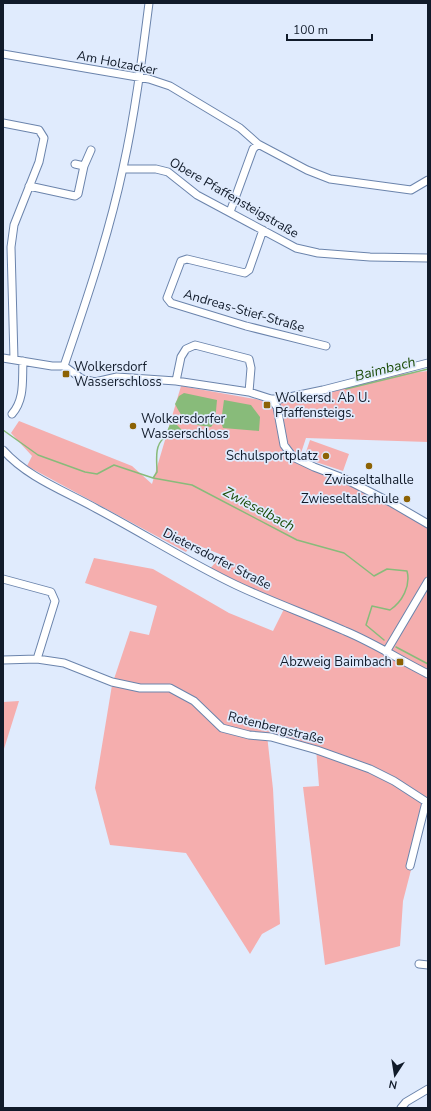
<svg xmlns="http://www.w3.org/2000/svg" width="431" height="1111" viewBox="0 0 431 1111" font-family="'Nunito Sans',sans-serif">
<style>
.green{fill:#f5aeae}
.water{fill:#88bb7a}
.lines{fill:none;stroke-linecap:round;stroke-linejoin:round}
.stream{stroke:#88bb7a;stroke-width:1.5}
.minor-casing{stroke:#6b84ac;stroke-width:9}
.minor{stroke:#fff;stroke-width:7}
.poi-dot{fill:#8c6204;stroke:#e0ebfd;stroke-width:1.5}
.labels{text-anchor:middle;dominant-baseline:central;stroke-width:3.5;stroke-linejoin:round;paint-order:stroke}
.street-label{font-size:13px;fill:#111b2a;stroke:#e0ebfd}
.poi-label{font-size:13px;fill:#111b2a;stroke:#e0ebfd;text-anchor:start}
.water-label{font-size:14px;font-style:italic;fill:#1c4d09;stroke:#e0ebfd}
</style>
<rect width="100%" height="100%" fill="#e0ebfd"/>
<!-- green -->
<path class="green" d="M 428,371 L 428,442 L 306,438 L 299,459 L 428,521 L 428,804 L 403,901 L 400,946 L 325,965 L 303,787 L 319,786 L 316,748 L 267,735 L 273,789 L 280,924 L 262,934 L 250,954 L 186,853 L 110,845 L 95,788 L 112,685 L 130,631 L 149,635 L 157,606 L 85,583 L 94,558 L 153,569 L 229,613 L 273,631 L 284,609 L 208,571 L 222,555 L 192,543 L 186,552 L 27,466 L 32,456 L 11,433 L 19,421 L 132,466 L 152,484 L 181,386 L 272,402 L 324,394 L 393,375 Z
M 310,440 L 349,454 L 343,471 L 304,458 Z
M 19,701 L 3,752 L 3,702 Z"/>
<!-- water -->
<path class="water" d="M 184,393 L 217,400 L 215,422 L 211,427 C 189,424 186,425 175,404 L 179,396 Z
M 224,400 L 251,405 L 260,417 L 259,431 L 223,428 L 221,422 Z
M 174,415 L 176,424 L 183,431 L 174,437 L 164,438 Z"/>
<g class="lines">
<!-- stream -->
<path class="stream" d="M 346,389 L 428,369
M 3,430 L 38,455 L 85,472 L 97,474 L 114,465 L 153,478 L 192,485 L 297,540 L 344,553 L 374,576 L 387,569 L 407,571 C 411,586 402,602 390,610 L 372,606 L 366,625 L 384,640
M 153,478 L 157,472 C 157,461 154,446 164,438
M 396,647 L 428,664"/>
<defs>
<path id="minor" d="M 3,54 L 149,79 L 170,86 L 240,128 L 258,144 L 307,170 L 330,179 L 411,190 L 428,180
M 3,123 L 39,130 L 44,138 L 39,162 L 14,225 L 11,247 L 14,359
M 75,164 L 84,166
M 123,169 L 156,169 L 168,172 L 197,195 L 296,248 L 318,253 L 370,257 L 428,258
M 29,186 L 75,196 L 78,194 L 84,166 L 91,150
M 230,212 L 253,149 L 258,144
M 263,230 L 249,270 L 245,273 L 187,259 L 181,261 L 167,298 L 171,303 L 246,326 L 326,346
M 3,358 L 52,366 L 64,366 L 82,379 L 95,382 L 117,377 L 176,381 L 249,392 L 271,399 L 280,399 L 323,390 L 428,363
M 64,366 C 86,302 109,234 123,168 C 135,114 142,58 149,3
M 176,381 L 181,357 L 186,349 L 195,345 L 249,359 L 251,368 L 249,392
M 271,399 L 277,407 L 284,445 L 293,457 L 314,467 L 343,478 L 392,503 L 428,524
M 12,414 C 25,399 22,380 23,361
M 3,450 C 28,478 65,491 97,509 C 144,534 188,562 236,585 C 272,602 309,615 345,631 C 374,643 400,660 428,674
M 3,579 L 51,592 L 55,601 L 37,659
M 386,652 L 428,581
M 3,660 L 37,659 L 64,663 L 112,682 L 140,688 L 170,688 L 194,701 L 222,728 L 249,735 L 271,737 L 317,750 L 370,769 L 394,781 L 428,803
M 410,866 L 426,802
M 419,964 L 428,965
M 401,1108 L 406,1102 L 428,1089"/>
</defs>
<!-- minor casing -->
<use href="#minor" class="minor-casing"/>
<!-- minor -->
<use href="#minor" class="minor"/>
</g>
<!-- markers -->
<g class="poi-dot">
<rect x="62" y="370" width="8" height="8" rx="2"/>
<rect x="263" y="401" width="8" height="8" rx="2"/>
<circle cx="133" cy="426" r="4"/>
<circle cx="326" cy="456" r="4"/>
<circle cx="369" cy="466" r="4"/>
<circle cx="407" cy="499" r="4"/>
<rect x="396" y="658" width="8" height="8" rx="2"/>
</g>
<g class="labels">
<!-- street labels -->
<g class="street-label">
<text transform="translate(117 63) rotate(11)">Am Holzacker</text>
<text transform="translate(234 198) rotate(30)">Obere Pfaffensteigstraße</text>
<text transform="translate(244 311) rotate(16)">Andreas-Stief-Straße</text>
<text transform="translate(217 559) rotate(27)">Dietersdorfer Straße</text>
<text transform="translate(276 728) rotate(14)">Rotenbergstraße</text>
</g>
<!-- poi labels -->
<g class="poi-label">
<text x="74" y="367">Wolkersdorf<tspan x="74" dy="15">Wasserschloss</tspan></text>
<text x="275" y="398">Wolkersd. Ab U.<tspan x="275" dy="15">Pfaffensteigs.</tspan></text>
<text x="141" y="419">Wolkersdorfer<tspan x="141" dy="15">Wasserschloss</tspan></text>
<text x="318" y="456" text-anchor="end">Schulsportplatz</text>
<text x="369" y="480" text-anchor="middle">Zwieseltalhalle</text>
<text x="399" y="499" text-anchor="end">Zwieseltalschule</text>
<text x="392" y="662" text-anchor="end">Abzweig Baimbach</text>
</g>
<!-- water labels -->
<g class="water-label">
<text transform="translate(385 369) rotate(-14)">Baimbach</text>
<text transform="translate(259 509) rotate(28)">Zwieselbach</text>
</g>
</g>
<!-- border -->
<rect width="431" height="1111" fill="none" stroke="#111b2a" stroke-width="8"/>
<!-- north arrow -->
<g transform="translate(395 1075) rotate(192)" stroke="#e0ebfd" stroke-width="3" paint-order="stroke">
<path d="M0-3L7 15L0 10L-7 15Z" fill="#111b2a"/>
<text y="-6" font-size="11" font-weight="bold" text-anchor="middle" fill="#111b2a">N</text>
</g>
<!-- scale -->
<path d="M287 34v6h85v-6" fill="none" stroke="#111b2a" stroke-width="2"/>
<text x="293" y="34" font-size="12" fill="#111b2a" stroke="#e0ebfd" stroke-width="3" paint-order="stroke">100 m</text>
</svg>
